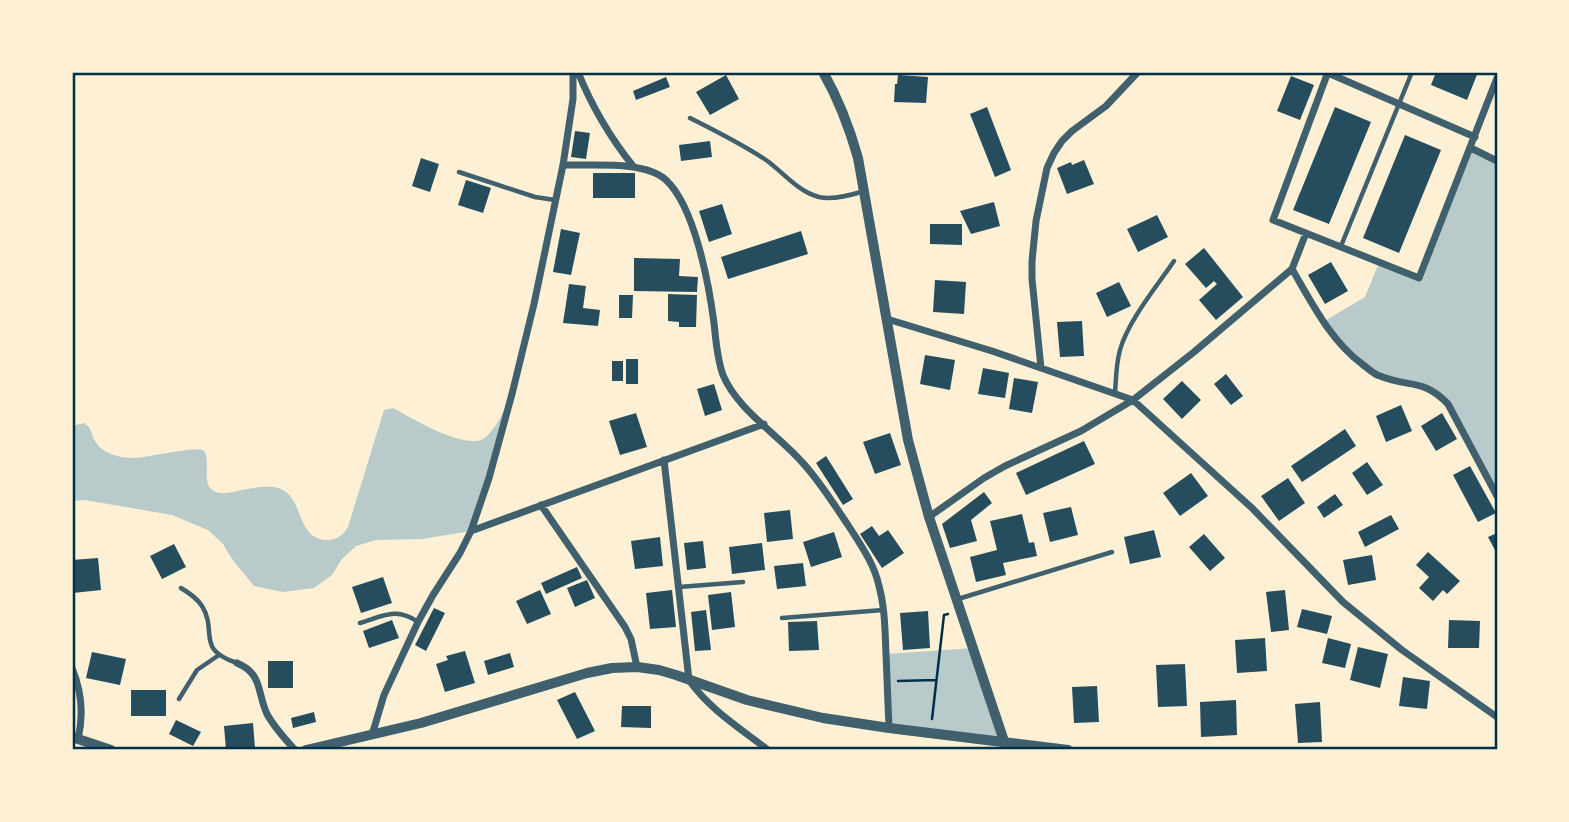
<svg xmlns="http://www.w3.org/2000/svg" width="1569" height="822" viewBox="0 0 1569 822" font-family="'Work Sans',sans-serif">
<style>
.green{fill:#b9caca}
.building{fill:#264d5e}
.lines{fill:none;stroke-linecap:round;stroke-linejoin:round}
.path{stroke:#003049;stroke-width:2.5}
.service{stroke:#3f606c;stroke-width:4.5}
.minor{stroke:#3f606c;stroke-width:7}
.tertiary{stroke:#3f606c;stroke-width:10}
.neatline{fill:none;stroke:#003049;stroke-width:2.5}
</style>
<rect width="100%" height="100%" fill="#fdf0d5"/>
<!-- green -->
<path class="green" d="M 1471,148 L 1497,161 L 1497,495 L 1438,394 L 1395,381 L 1357,360 L 1323,322 L 1365,297 L 1379,263 L 1419,278 Z
M 512,394 L 471,531 L 422,539 L 376,540 L 356,546 L 342,559 L 332,575 L 314,588 L 283,592 L 254,586 L 232,559 L 223,544 L 208,530 L 172,515 L 85,500 L 72,501 L 72,426 L 84,423 C 92,428 91,434 95,441 C 102,454 120,458 134,458 C 146,458 198,445 204,451 C 213,463 195,494 226,493 C 241,491 267,483 281,489 C 304,499 296,538 326,540 C 336,541 343,535 348,527 L 384,410 L 393,408 C 412,418 468,453 486,437 C 498,426 505,408 512,394 Z
M 974,648 L 1004,741 L 889,728 L 886,654 Z"/>
<!-- building -->
<path class="building" d="M 1436,72 L 1478,72 L 1467,100 L 1431,85 Z
M 726,75 L 739,99 L 710,115 L 696,92 Z
M 898,75 L 928,77 L 926,103 L 894,102 L 895,84 L 897,84 Z
M 1291,76 L 1314,85 L 1300,120 L 1277,111 Z
M 666,77 L 670,87 L 636,100 L 633,91 Z
M 987,107 L 1011,170 L 995,177 L 970,114 Z
M 1335,107 L 1371,122 L 1329,224 L 1293,210 Z
M 575,131 L 590,133 L 586,159 L 571,157 Z
M 1405,135 L 1441,150 L 1399,253 L 1363,238 Z
M 710,141 L 712,157 L 681,161 L 679,145 Z
M 421,158 L 439,164 L 430,192 L 412,186 Z
M 1084,160 L 1094,184 L 1067,194 L 1057,168 L 1071,162 L 1072,165 Z
M 593,173 L 635,173 L 635,198 L 593,198 Z
M 466,180 L 491,188 L 483,213 L 458,205 Z
M 994,202 L 1000,226 L 971,234 L 960,211 Z
M 722,204 L 732,234 L 709,242 L 699,211 Z
M 1157,215 L 1168,237 L 1138,252 L 1127,229 Z
M 930,224 L 962,224 L 962,245 L 930,244 Z
M 561,229 L 580,233 L 571,275 L 553,272 Z
M 801,231 L 808,254 L 728,279 L 721,257 Z
M 1204,248 L 1243,297 L 1216,320 L 1199,300 L 1217,284 L 1214,281 L 1206,288 L 1185,264 Z
M 634,258 L 680,259 L 679,276 L 698,277 L 697,292 L 634,291 Z
M 1331,262 L 1348,291 L 1325,304 L 1308,275 Z
M 935,280 L 966,282 L 964,314 L 933,312 Z
M 1119,282 L 1131,306 L 1107,317 L 1096,293 Z
M 569,284 L 586,286 L 583,308 L 600,310 L 598,326 L 563,323 Z
M 668,294 L 697,295 L 696,327 L 679,327 L 679,322 L 668,321 Z
M 619,295 L 633,295 L 632,318 L 619,318 Z
M 1082,321 L 1084,356 L 1060,357 L 1057,322 Z
M 925,355 L 955,360 L 950,390 L 920,384 Z
M 626,359 L 638,359 L 638,384 L 626,384 Z
M 612,361 L 623,361 L 623,381 L 612,381 Z
M 983,368 L 1009,373 L 1005,398 L 978,394 Z
M 1226,374 L 1243,396 L 1231,405 L 1214,384 Z
M 1014,378 L 1038,382 L 1032,413 L 1009,409 Z
M 1182,381 L 1201,400 L 1182,419 L 1163,399 Z
M 714,384 L 722,410 L 705,416 L 697,389 Z
M 1401,405 L 1412,431 L 1386,442 L 1376,416 Z
M 636,413 L 647,447 L 620,455 L 609,421 Z
M 1442,413 L 1457,439 L 1436,451 L 1421,426 Z
M 1345,429 L 1356,446 L 1302,482 L 1291,466 Z
M 890,433 L 901,465 L 875,474 L 863,442 Z
M 1084,441 L 1095,464 L 1026,495 L 1016,473 Z
M 826,456 L 853,499 L 843,505 L 816,463 Z
M 1367,462 L 1383,485 L 1367,495 L 1352,473 Z
M 1470,466 L 1496,513 L 1478,522 L 1453,475 Z
M 1191,473 L 1208,496 L 1180,516 L 1163,493 Z
M 1288,478 L 1305,503 L 1279,521 L 1261,496 Z
M 984,492 L 992,503 L 971,520 L 977,541 L 950,548 L 942,524 Z
M 1335,494 L 1343,505 L 1324,518 L 1317,507 Z
M 1071,507 L 1078,535 L 1050,542 L 1043,513 Z
M 790,510 L 793,539 L 767,542 L 764,513 Z
M 1022,514 L 1029,543 L 1034,542 L 1037,556 L 1003,563 L 1006,575 L 976,582 L 970,557 L 997,550 L 990,521 Z
M 1391,515 L 1399,529 L 1365,547 L 1358,532 Z
M 872,526 L 879,536 L 888,530 L 904,553 L 882,568 L 860,534 Z
M 1154,530 L 1161,557 L 1130,564 L 1124,537 Z
M 834,532 L 842,557 L 811,567 L 803,542 Z
M 1497,533 L 1497,554 L 1488,537 Z
M 1204,534 L 1225,558 L 1210,571 L 1189,547 Z
M 660,537 L 663,566 L 635,569 L 631,541 Z
M 703,541 L 706,568 L 687,570 L 684,543 Z
M 762,543 L 765,570 L 732,574 L 729,547 Z
M 174,544 L 186,567 L 162,579 L 150,556 Z
M 1428,552 L 1460,581 L 1447,594 L 1443,590 L 1433,601 L 1419,588 L 1429,577 L 1416,565 Z
M 1372,555 L 1376,580 L 1348,585 L 1343,560 Z
M 98,558 L 101,590 L 73,593 L 72,560 Z
M 803,563 L 806,586 L 777,589 L 774,566 Z
M 577,567 L 582,578 L 546,594 L 541,583 Z
M 383,577 L 392,603 L 361,613 L 352,587 Z
M 587,580 L 595,598 L 575,607 L 567,588 Z
M 540,590 L 551,614 L 527,624 L 516,601 Z
M 672,590 L 676,627 L 650,629 L 646,593 Z
M 1285,590 L 1289,630 L 1271,632 L 1266,592 Z
M 731,592 L 735,627 L 712,630 L 708,595 Z
M 434,608 L 445,613 L 426,651 L 415,645 Z
M 1302,609 L 1332,616 L 1327,634 L 1297,627 Z
M 706,610 L 711,650 L 695,651 L 691,612 Z
M 928,611 L 930,648 L 903,650 L 900,613 Z
M 392,620 L 399,638 L 369,648 L 363,631 Z
M 1449,620 L 1480,621 L 1479,648 L 1448,648 Z
M 817,621 L 819,650 L 789,651 L 788,622 Z
M 1265,638 L 1267,671 L 1237,673 L 1235,640 Z
M 1328,638 L 1351,644 L 1345,668 L 1322,663 Z
M 1358,647 L 1388,654 L 1380,688 L 1350,680 Z
M 465,651 L 475,683 L 445,692 L 436,664 L 448,660 L 446,656 Z
M 92,652 L 126,659 L 120,685 L 86,678 Z
M 510,653 L 514,667 L 488,675 L 484,661 Z
M 268,661 L 293,661 L 293,688 L 268,688 Z
M 1185,664 L 1187,706 L 1158,707 L 1156,665 Z
M 1403,677 L 1430,681 L 1427,709 L 1399,706 Z
M 1097,686 L 1099,722 L 1074,723 L 1072,687 Z
M 131,690 L 166,690 L 166,716 L 131,716 Z
M 575,692 L 595,731 L 577,739 L 557,700 Z
M 1236,700 L 1237,735 L 1201,737 L 1200,702 Z
M 1320,702 L 1322,742 L 1298,743 L 1295,704 Z
M 622,706 L 651,706 L 651,728 L 621,727 Z
M 314,712 L 316,722 L 293,728 L 291,718 Z
M 176,720 L 201,732 L 193,746 L 169,734 Z
M 253,723 L 255,748 L 226,750 L 224,726 Z"/>
<g class="lines">
<!-- path -->
<path class="path" d="M 898,681 L 936,680
M 932,719 L 944,615 L 948,614"/>
<!-- service -->
<path class="service" d="M 690,118 C 716,131 742,144 766,160 C 783,172 798,192 819,197 C 833,200 848,196 861,192
M 459,172 L 535,197 L 555,200
M 1341,246 L 1412,72
M 1115,394 C 1116,379 1116,364 1120,350 C 1128,321 1157,286 1174,261
M 679,587 L 743,582
M 181,588 C 189,593 197,598 202,606 C 218,632 195,649 237,663
M 958,599 L 1112,552
M 782,618 L 883,610
M 360,623 C 383,616 397,607 418,622
M 179,699 L 197,670 L 219,655"/>
<!-- minor -->
<path class="minor" d="M 578,72 C 592,107 609,136 633,166
M 1328,72 L 1273,220 L 1419,278 L 1497,78
M 1328,73 L 1475,137
M 1471,148 L 1497,161
M 563,165 C 591,166 645,160 666,180 C 695,207 709,285 714,323 C 716,341 717,359 723,375 C 737,409 777,434 801,461 C 819,480 833,503 848,525 C 860,544 874,563 879,586 C 885,608 885,631 886,654 C 887,679 888,703 889,728
M 1292,269 C 1312,303 1330,340 1362,364 C 1368,368 1373,374 1380,376 C 1409,388 1423,378 1448,404 L 1497,496
M 887,319 L 992,351 L 1133,400 L 1252,508 L 1343,602 L 1402,650 L 1497,717
M 1041,368 L 1032,279 L 1032,261 L 1036,221 L 1047,168 L 1054,153 L 1062,141 L 1072,131 L 1106,106 L 1138,72
M 664,460 L 689,680 C 710,710 740,728 768,750
M 541,505 L 625,627 L 631,639 L 637,667
M 929,517 L 984,478 L 1005,466 L 1081,431 L 1133,400 L 1194,352 L 1292,269 L 1306,233
M 471,531 L 764,424
M 237,663 C 263,674 257,693 267,714 C 274,727 285,739 295,750
M 72,668 C 82,692 84,714 78,739
M 372,735 L 384,695 L 418,622 L 433,595 L 460,553 L 471,531 L 489,478 L 512,394 L 534,304 L 563,165 L 573,99 L 573,72"/>
<!-- tertiary -->
<path class="tertiary" d="M 823,72 C 839,100 849,126 858,158 L 908,440 L 929,517 L 1007,750
M 72,737 L 111,750
M 306,750 L 421,723 L 587,673 L 612,668 L 637,667 L 659,670 L 676,675 L 747,700 L 823,718 L 889,728 L 1068,750"/>
</g>
<!-- border -->
<rect width="1569" height="822" fill="none" stroke="#fdf0d5" stroke-width="147"/>
<rect x="74" y="74" width="1422" height="674" class="neatline"/>
</svg>
